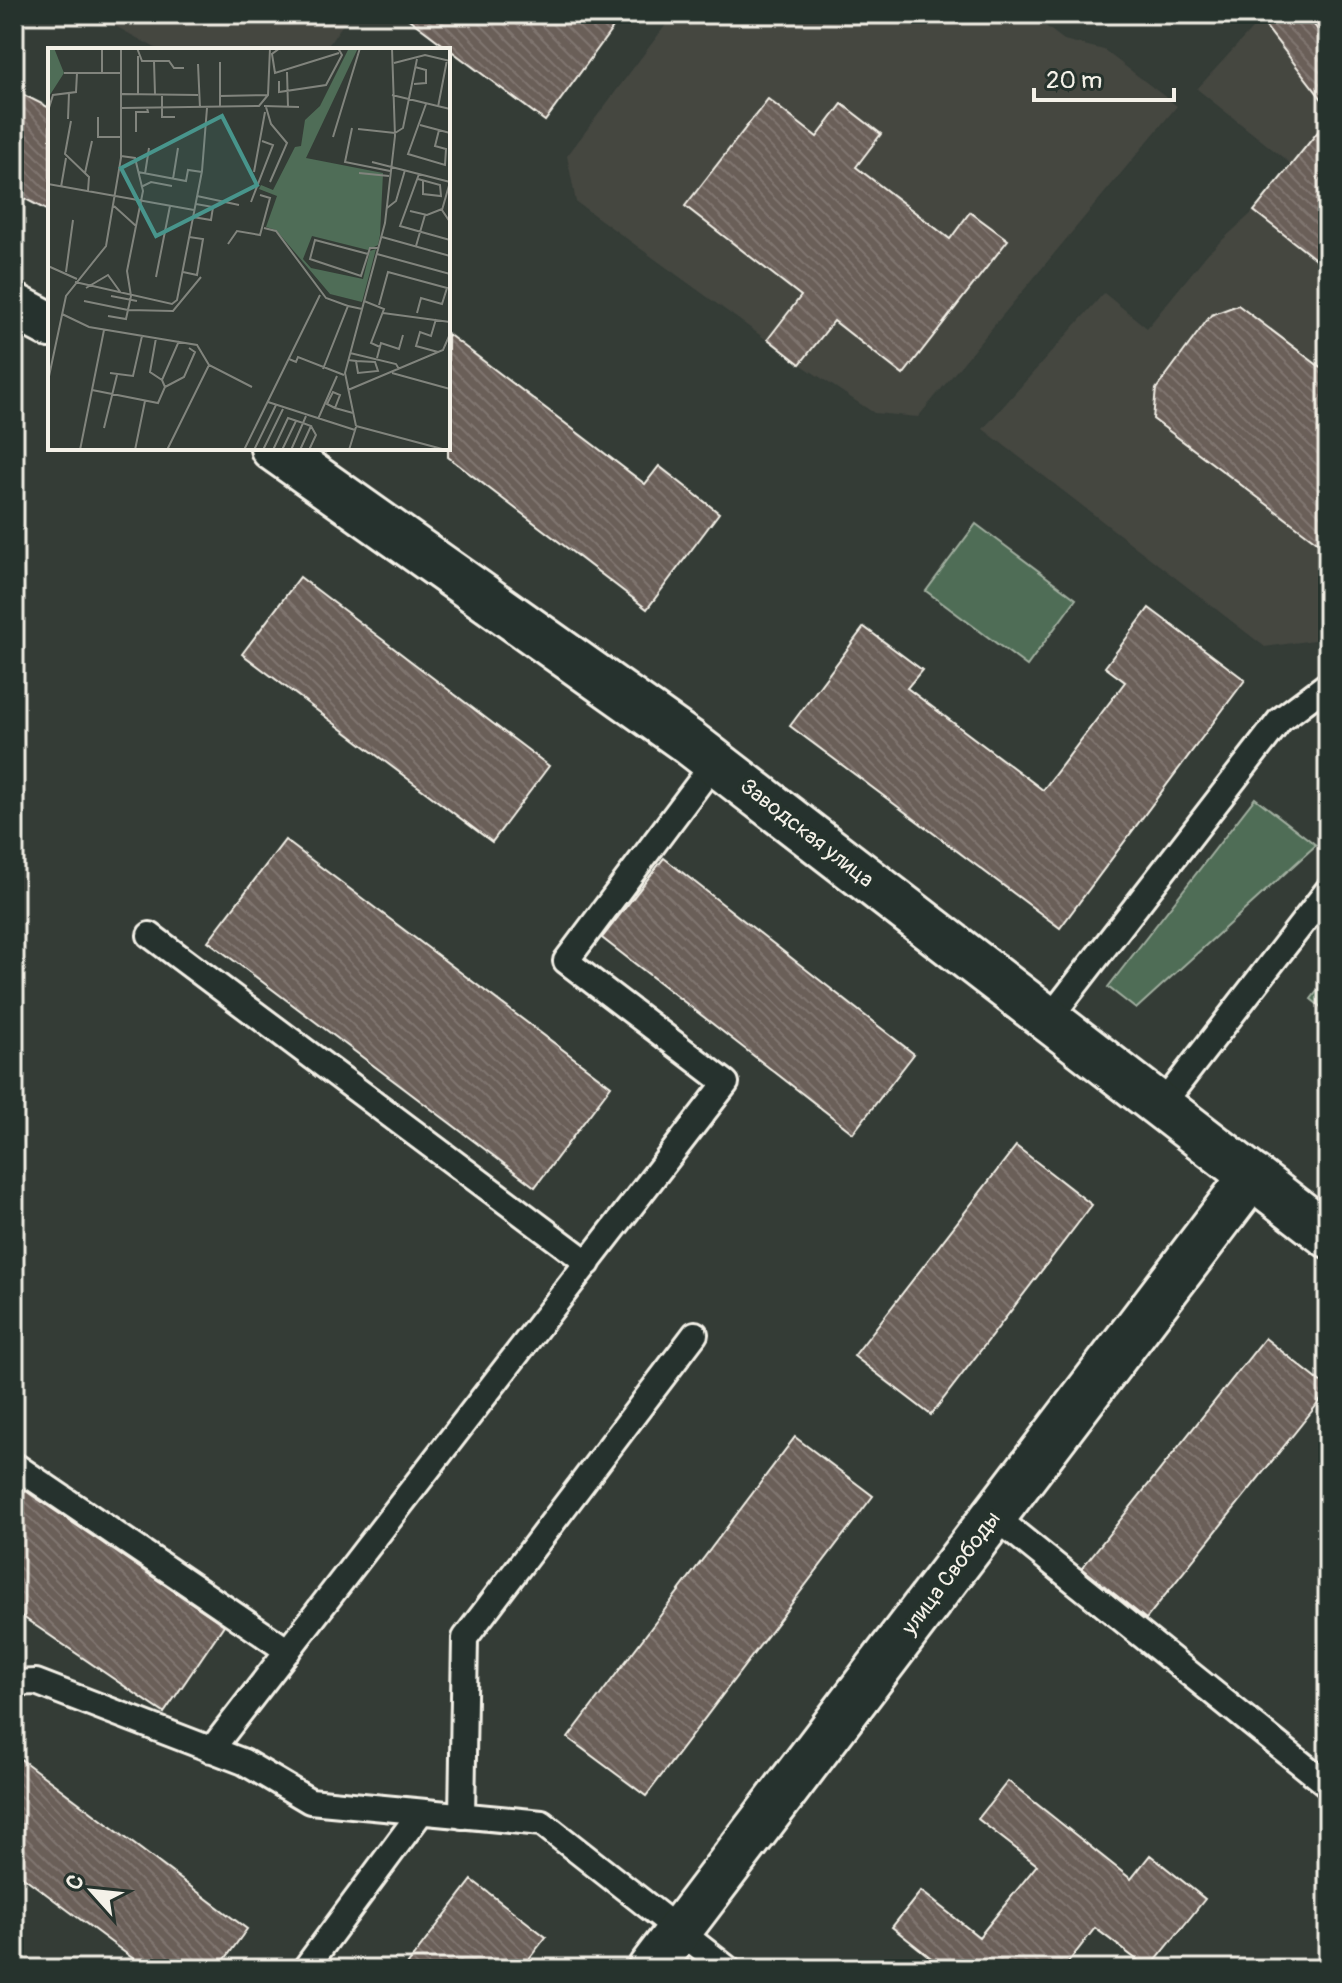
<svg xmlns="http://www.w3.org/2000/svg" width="1342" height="1983" viewBox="0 0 1342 1983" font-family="Pangolin,sans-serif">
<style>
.built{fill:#444640}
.green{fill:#4f6d57;stroke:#a2afa0;stroke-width:2}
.building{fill:url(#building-back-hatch);stroke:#f4f1e8;stroke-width:2}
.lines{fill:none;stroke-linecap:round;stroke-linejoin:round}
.service-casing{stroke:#f4f1e8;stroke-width:30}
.minor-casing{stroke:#f4f1e8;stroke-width:50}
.service{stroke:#26332d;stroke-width:24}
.minor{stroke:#26332d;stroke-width:44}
.labels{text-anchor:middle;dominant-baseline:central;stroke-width:8;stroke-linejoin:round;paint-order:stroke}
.street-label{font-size:22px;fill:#f4f1e8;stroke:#26332d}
.inset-road{fill:none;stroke:#81847d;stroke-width:2}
.view{fill:#48958c;fill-opacity:0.15;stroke:#48958c;stroke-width:4}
.inset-edge{fill:none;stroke:#f4f1e8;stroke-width:4}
</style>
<defs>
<pattern id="building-back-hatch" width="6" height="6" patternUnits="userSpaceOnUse" patternTransform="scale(2)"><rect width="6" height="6" fill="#6a5e58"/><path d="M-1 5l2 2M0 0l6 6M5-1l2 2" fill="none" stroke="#807670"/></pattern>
</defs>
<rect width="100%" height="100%" fill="#343c36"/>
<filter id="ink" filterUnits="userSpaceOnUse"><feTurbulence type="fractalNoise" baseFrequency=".0125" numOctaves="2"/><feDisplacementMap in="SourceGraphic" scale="16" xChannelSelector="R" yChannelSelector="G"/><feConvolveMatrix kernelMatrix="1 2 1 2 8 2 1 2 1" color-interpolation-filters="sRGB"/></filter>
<g filter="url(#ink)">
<!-- built -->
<path class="built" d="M 93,14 L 350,14 L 325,50 L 159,50 Z
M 674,14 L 1030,14 L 1064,40 L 1104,50 L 1177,106 L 918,417 L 874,413 L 800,364 L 576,202 L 567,156 Z
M 1255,14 L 1328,14 L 1328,638 L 1265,647 L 983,429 L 1104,293 L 1147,328 L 1208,253 L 1254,211 L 1291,164 L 1197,89 L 1260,20 Z"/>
<!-- green -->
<path class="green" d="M 976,524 L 1076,599 L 1027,666 L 926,591 Z
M 1255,798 L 1316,845 L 1136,1009 L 1108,987 Z
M 1328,977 L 1328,1013 L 1311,999 Z"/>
<!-- building -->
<path class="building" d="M 402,14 L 623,14 L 545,121 Z
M 1256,14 L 1305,14 L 1328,42 L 1328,107 Z
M 14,90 L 50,108 L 50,212 L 14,193 Z
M 768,99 L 817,137 L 842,104 L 881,134 L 856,167 L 950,239 L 970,212 L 1008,240 L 903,375 L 834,321 L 800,364 L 768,339 L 801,296 L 685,206 Z
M 1328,119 L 1328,269 L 1254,211 Z
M 1238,305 L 1328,373 L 1328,550 L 1153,419 L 1156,389 L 1211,315 Z
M 448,334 L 645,484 L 659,466 L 719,513 L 647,609 L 448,457 Z
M 300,577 L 549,766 L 492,842 L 242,654 Z
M 1149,608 L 1245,680 L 1060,928 L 790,726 L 864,627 L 922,670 L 907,688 L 1043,790 L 1125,682 L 1105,667 Z
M 285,840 L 611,1086 L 535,1187 L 208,941 Z
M 664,858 L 914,1054 L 853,1133 L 602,938 Z
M 1016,1146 L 1092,1205 L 931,1415 L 854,1356 Z
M 1265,1338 L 1328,1388 L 1328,1391 L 1146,1619 L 1082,1568 Z
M 795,1437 L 873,1496 L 646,1796 L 568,1738 Z
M 14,1483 L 224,1625 L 164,1713 L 14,1611 Z
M 14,1754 L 247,1929 L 218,1969 L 147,1969 L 14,1870 Z
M 1008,1781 L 1131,1879 L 1150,1855 L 1205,1899 L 1149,1969 L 1095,1928 L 1063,1969 L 945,1969 L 892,1927 L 921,1891 L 979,1937 L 1037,1865 L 978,1819 Z
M 472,1880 L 546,1937 L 521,1969 L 404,1969 Z"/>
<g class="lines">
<defs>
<path id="service" d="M 150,935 L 588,1263
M 1049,1019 L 1280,720 L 1328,684
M 1161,1106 L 1328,890
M 14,1465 L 288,1651
M 994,1516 L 1328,1785
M 14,1683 L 36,1682 L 244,1762 L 310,1801 L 542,1823 L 728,1969
M 211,1750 L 726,1083 L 566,961 L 715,762
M 462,1816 L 465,1638 L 695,1334
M 305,1969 L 421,1812"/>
<path id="minor" d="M 14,306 L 50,325
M 273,448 L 690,743 L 1328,1235
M 650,1969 L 1252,1176"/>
</defs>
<!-- service casing -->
<use href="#service" class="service-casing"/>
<!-- minor casing -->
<use href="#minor" class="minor-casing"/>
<!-- service -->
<use href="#service" class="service"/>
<!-- minor -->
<use href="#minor" class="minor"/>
</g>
</g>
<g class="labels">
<!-- street labels -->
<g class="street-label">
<text transform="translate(807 833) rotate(38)">Заводская улица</text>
<text transform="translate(951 1573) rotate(-53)">улица Свободы</text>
</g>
</g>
<!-- overview -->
<g transform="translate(48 48)">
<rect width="402" height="402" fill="#343c36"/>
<path d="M 0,0 L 6,0 L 16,25 L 0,50 ZM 301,0 L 310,0 L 258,110 L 335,125 L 332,187 L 330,197 L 320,202 L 264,188 L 255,211 L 263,220 L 315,231 L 322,203 L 328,201 L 314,254 L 282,246 L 228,182 L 218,179 L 229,148 L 211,141 L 213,137 L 225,142 L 247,99 L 253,98 L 257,72 L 272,58 Z" fill="#4f6d57"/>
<path class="inset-road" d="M 89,0 L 94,13 L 121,13 L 126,20 L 136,20M 232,0 L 224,6 L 227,25 L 291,5M 90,8 L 90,46M 106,13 L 107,46M 346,15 L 377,7 L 402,13M 150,16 L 152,60M 239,24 L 240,59M 16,25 L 73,25M 54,25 L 54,0M 231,33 L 231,44 L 278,37 L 294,7 L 290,0M 366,36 L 378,35 L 378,22 L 367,19M 74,46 L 150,47M 114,46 L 114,69 L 127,69M 344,47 L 402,61M 172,48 L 172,14M 378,56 L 360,106 L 397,117 L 398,101 L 387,98 L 391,82M 216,58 L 251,59M 172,59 L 172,48 L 220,47M 218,59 L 223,76 L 239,95 L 222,134M 390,59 L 399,12M 74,60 L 211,58 L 220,47 L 222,0M 0,63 L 5,47 L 28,44 L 29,25M 50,69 L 50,89 L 73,89M 20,71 L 21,45M 23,73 L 17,106 L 41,129 L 40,143M 372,77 L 402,85M 304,80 L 297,114 L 342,123M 310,81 L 347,85 L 355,80 L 369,11M 88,84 L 88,64 L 100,64 L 99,60M 285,89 L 312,0M 324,114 L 402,134M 90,124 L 138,133 L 140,122 L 154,124M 206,124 L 217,64M 37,125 L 44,93M 311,125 L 341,128M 97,126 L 101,100M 371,126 L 352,178 L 402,192M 125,131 L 130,100M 370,131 L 392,137 L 393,148 L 375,146 L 375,133M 402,134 L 394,162 L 402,174M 0,136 L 146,162M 13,139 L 18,110M 93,139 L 103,134 L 124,138M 149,148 L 191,157M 203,154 L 225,97 L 214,93M 66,158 L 88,178M 339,160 L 348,153 L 357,122M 362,163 L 379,167 L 394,161M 145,169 L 163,172 L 165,159 L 148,156M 216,180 L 228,183 L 278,250 L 300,258M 334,189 L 402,208M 180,196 L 189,183 L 212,187 L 222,150 L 212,147M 368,198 L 377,167M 320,206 L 267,192 L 262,211 L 313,228 L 322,200 L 331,200M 329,206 L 402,226M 0,218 L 29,231M 18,224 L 25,172M 135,224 L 149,227 L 155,191 L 141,189M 108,229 L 122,158M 27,234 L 124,256 L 129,252 L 154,123 L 159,60M 38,240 L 60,227 L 73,245M 63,248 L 89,253M 36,253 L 80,262 L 125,263 L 153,229M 316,253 L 336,261 L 323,295 L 332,299M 331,257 L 340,224 L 399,240 L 394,256 L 373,250 L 369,265M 335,265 L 402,274M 14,266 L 41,279 L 149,297 L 161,317 L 204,339M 60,268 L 78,271 L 83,248 L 79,223 L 95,143 L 87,110 L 73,108M 388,271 L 383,288 L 372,284 L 368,298 L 390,304M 108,290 L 102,324 L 114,332 L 131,293M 302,305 L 348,316 L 351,321M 329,310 L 333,295 L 351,301 L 355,287M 241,311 L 248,314 L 250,309 L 296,327M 300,312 L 308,313 L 310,325 L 330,323 L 327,314 L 308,313M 275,321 L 300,258 L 314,261M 62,325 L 85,328 L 94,288M 344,325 L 402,341M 0,333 L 18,248 L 58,198 L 73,110 L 73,0M 117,339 L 136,329 L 147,304 L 141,300M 44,342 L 110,355 L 117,339 L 114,332M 300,342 L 395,302 L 402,286M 220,354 L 307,382M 287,360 L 279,356 L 285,344 L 292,347 L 287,360 L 305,365M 270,371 L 289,328M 308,378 L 297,325 L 337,175 L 347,88 L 344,0M 308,378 L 398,402M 56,380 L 69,327M 32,402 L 56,282M 87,402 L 97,353M 119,402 L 161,317M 196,402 L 272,247M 206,402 L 228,357M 215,402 L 235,361M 225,402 L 240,370 L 255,375 L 258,368M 234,402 L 248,373M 243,402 L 255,375 L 263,378 L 252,402M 261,402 L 268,387 L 263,378M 301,402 L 308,379"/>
<path class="view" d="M 174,68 L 209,137 L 108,188 L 73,120 Z"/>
<rect width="402" height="402" class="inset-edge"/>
</g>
<!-- margin -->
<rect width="1342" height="1983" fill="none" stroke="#26332d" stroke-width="48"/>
<rect x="24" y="24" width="1294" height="1935" fill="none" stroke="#f4f1e8" stroke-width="3" filter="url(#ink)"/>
<!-- north arrow -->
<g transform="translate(92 1891) rotate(297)" stroke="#26332d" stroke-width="6" paint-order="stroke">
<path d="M0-6L14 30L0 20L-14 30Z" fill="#f4f1e8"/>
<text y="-12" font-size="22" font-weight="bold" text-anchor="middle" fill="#f4f1e8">С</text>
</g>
<!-- scale -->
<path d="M1034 88v12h140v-12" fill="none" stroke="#f4f1e8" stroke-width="4"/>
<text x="1046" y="88" font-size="24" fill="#f4f1e8" stroke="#26332d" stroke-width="6" paint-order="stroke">20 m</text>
</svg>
